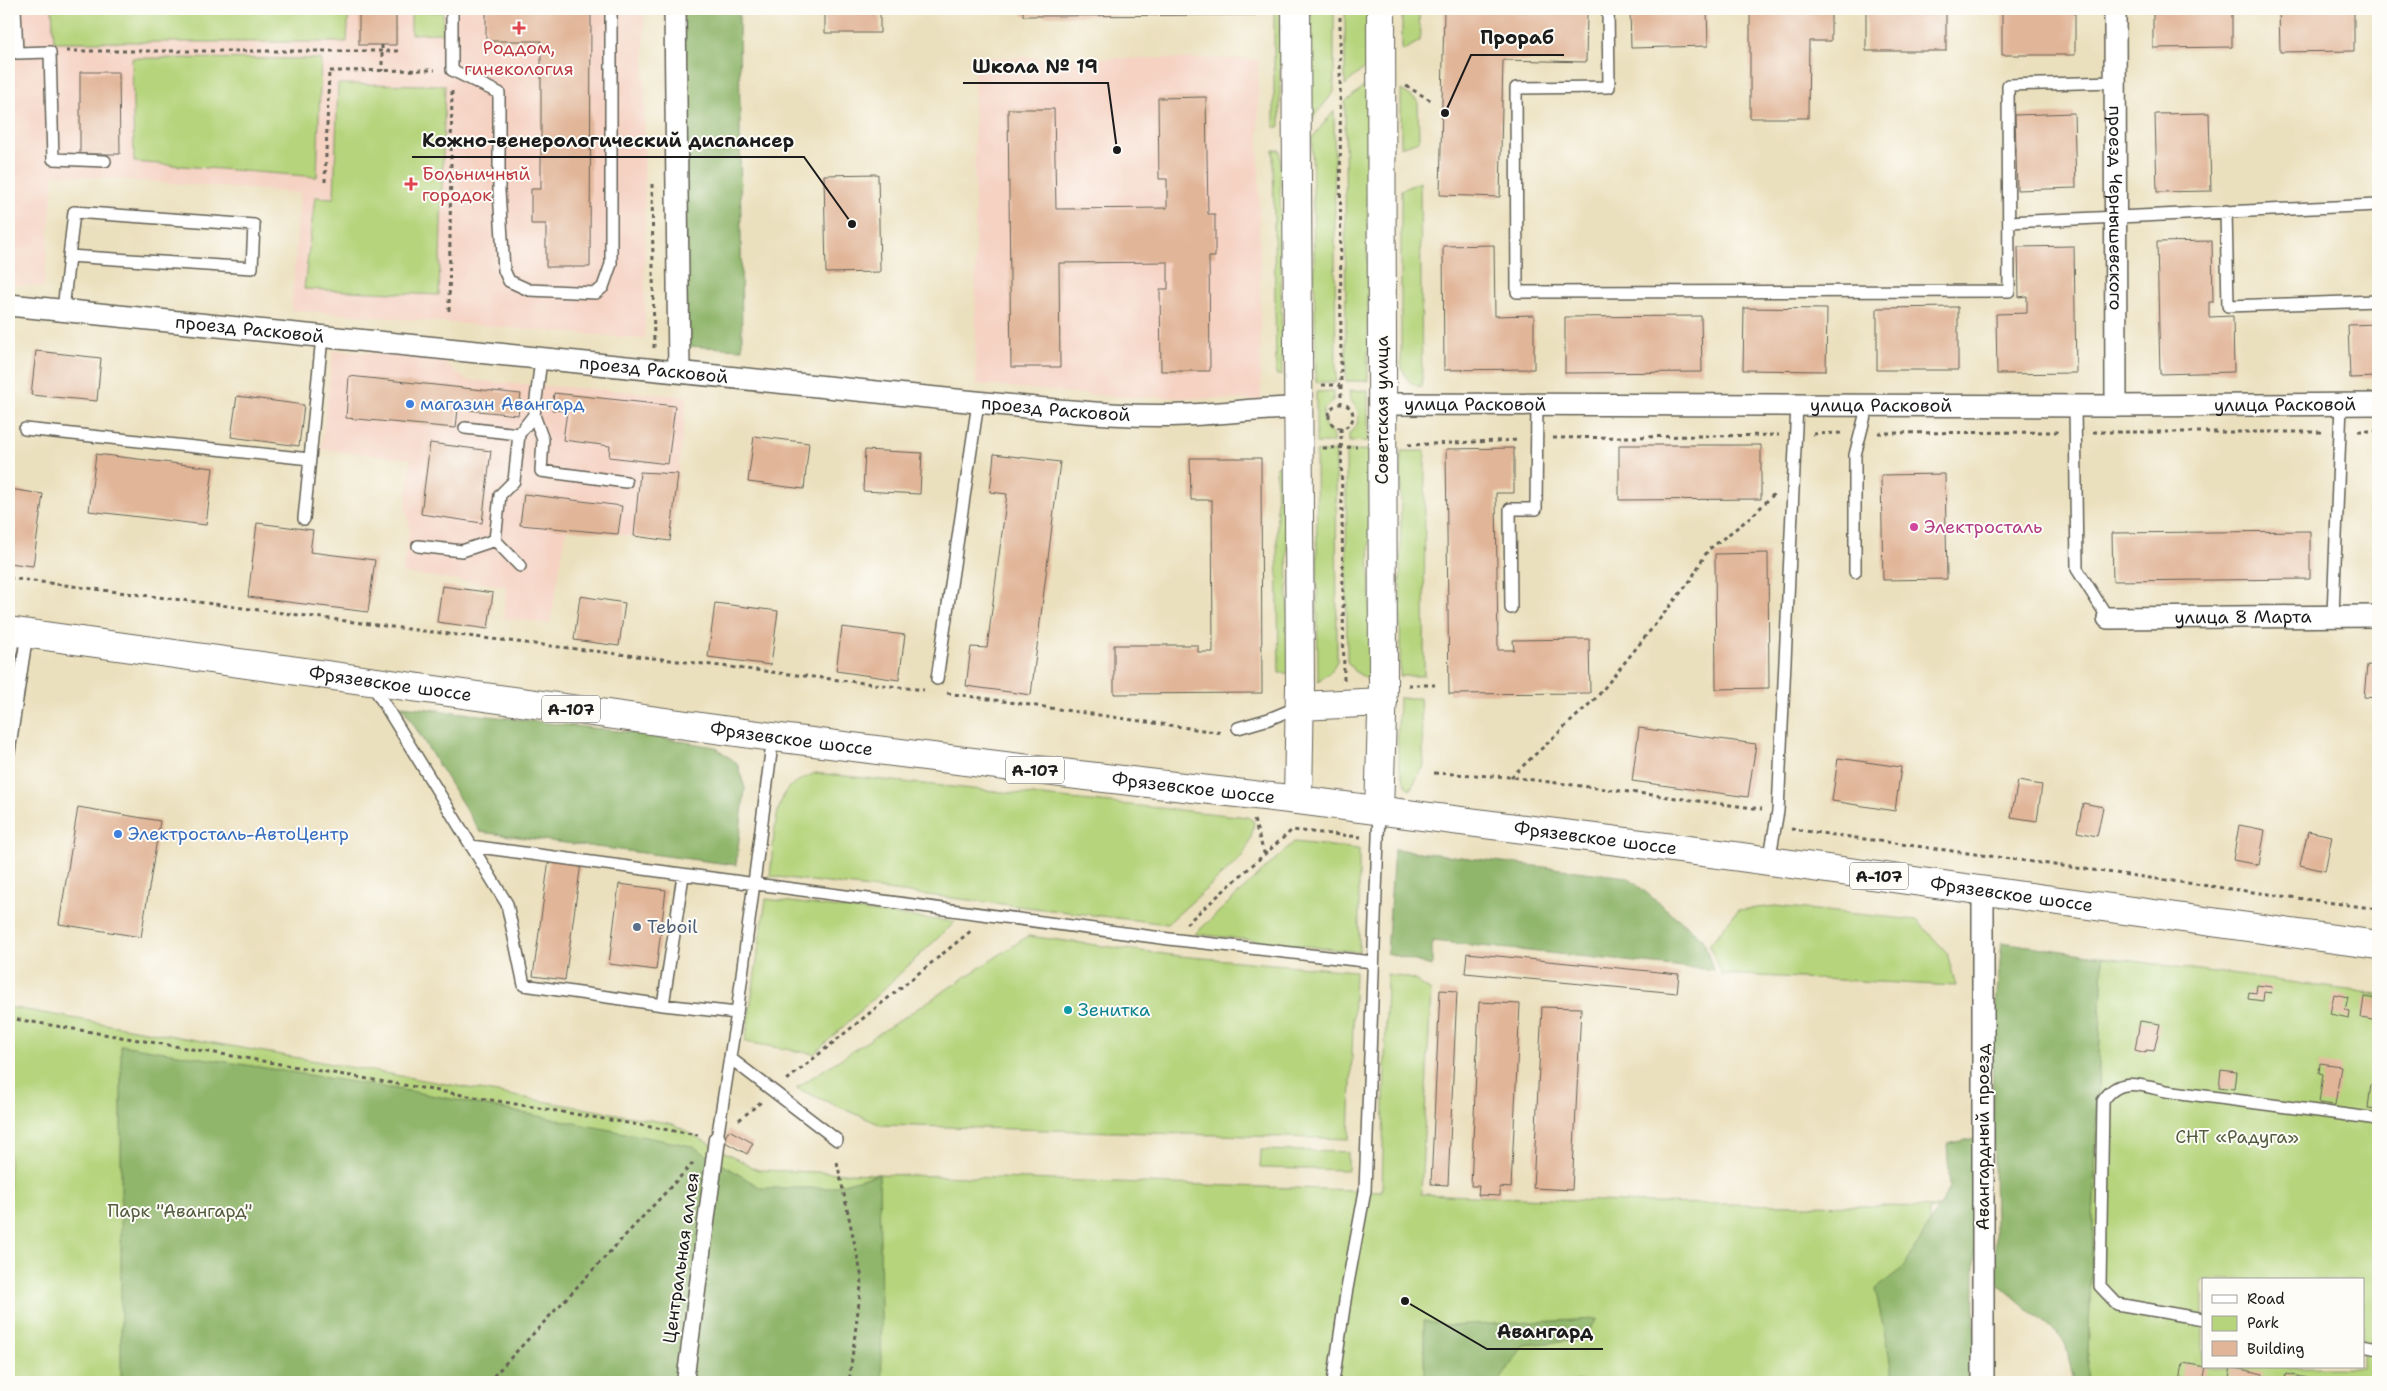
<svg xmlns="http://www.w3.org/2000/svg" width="2387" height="1391" viewBox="0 0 2387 1391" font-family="'Shantell Sans',sans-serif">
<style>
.built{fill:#f5d2c2}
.green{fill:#b5d47c;stroke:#68784c;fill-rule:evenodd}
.forest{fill:#90b66c;stroke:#566944}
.building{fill:#e1b598}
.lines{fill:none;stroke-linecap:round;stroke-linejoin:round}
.service-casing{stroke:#646155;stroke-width:14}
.pedestrian-casing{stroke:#646155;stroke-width:19}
.minor-casing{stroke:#646155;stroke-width:24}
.secondary-casing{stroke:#646155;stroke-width:30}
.trunk-casing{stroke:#646155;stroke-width:30}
.path{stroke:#646155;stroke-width:3;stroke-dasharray:4 4;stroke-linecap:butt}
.service{stroke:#fff;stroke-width:11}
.pedestrian{stroke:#fff;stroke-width:16}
.minor{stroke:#fff;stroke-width:21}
.secondary{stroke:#fff;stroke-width:28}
.trunk{stroke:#fff;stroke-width:28}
.health-dot{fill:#e0444e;stroke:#fdfcf7;stroke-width:2}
.shop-dot{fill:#3f7fe0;stroke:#fdfcf7;stroke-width:2}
.hotel-dot{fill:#d1479c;stroke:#fdfcf7;stroke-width:2}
.service-dot{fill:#5c6f8a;stroke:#fdfcf7;stroke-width:2}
.culture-dot{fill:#0f9aa8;stroke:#fdfcf7;stroke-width:2}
.labels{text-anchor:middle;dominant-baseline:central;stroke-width:4;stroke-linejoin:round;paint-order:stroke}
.shield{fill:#fdfcf7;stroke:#605f5e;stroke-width:1}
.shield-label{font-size:16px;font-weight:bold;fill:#1c1c1c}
.health-label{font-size:18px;fill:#be3a42;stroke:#fdfcf7}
.street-label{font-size:18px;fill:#1c1c1c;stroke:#fdfcf7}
.shop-label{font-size:18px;fill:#366cbe;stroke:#fdfcf7;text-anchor:start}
.hotel-label{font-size:18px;fill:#b23c85;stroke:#fdfcf7;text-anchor:start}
.service-label{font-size:18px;fill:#4e5e75;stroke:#fdfcf7;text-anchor:start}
.culture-label{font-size:18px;fill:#0d838f;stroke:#fdfcf7;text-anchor:start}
.park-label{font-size:18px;fill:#525c3e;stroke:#fdfcf7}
.leader{fill:none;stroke:#1c1c1c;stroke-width:2}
.callout-dot{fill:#1c1c1c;stroke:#fdfcf7;stroke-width:2}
.callout-label{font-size:19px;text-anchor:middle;font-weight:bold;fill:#1c1c1c;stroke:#fdfcf7;stroke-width:4;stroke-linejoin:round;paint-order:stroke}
</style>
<rect width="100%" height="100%" fill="#fdfcf7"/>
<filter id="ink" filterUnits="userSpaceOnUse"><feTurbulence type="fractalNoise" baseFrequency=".02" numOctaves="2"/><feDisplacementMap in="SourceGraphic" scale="10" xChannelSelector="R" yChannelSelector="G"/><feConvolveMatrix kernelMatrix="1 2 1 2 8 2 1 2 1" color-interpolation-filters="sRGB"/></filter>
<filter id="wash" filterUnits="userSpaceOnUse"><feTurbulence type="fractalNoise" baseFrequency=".0096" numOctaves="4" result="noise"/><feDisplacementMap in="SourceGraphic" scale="20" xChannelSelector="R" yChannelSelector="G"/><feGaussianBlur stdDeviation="1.12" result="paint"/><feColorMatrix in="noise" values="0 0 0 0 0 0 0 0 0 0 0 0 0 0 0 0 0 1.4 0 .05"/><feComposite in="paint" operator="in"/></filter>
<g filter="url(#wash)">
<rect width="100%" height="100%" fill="#ebe0be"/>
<!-- built -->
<path class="built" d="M 9,9 L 644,9 L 645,339 L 291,310 L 300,193 L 54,174 L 44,287 L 9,284 Z
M 974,57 L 1258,59 L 1261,400 L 1107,396 L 976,384 Z
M 333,350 L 441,359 L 466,380 L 687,396 L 670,541 L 567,528 L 550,624 L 503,618 L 506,586 L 402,573 L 410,528 L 406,510 L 411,459 L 321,449 Z"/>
<!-- green -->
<path class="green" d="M 52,9 L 349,9 L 347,42 L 54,42 Z
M 1274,9 L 1280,9 L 1280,127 L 1274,127 Z
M 1311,9 L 1334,9 L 1334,92 L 1311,120 Z
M 1345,9 L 1368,9 L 1367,66 L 1345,85 Z
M 1402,9 L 1419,9 L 1420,41 L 1402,51 Z
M 411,12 L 443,12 L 443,33 L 411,34 Z
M 132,58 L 321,59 L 317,177 L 134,162 Z
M 338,84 L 445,85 L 439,295 L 304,289 L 315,197 L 334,198 Z
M 1367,84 L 1368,381 L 1346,381 L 1345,102 Z
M 1401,90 L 1418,101 L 1419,141 L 1401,147 Z
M 1334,111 L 1336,382 L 1316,382 L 1312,138 Z
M 1273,150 L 1280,150 L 1282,375 L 1276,375 Z
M 1420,182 L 1422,387 C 1408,384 1404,376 1401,363 L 1401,190 Z
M 1368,390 L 1368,441 L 1349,442 L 1349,433 C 1361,425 1362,409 1350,401 L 1349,391 Z
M 1333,391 L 1333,401 L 1324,409 C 1322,419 1323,427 1333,433 L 1333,443 L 1316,443 L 1316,392 Z
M 1368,450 L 1371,669 L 1369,680 L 1354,671 L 1347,661 L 1346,451 Z
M 1336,451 L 1337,661 L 1331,672 L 1318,681 L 1316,452 Z
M 1401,451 L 1425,451 L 1424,676 L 1400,676 Z
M 1276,466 L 1286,466 L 1289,673 L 1279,673 Z
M 1399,698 L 1420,698 L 1424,766 L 1410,790 C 1392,773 1399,723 1399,698 Z
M 815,773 L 1248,817 L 1254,822 C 1252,837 1249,846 1240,859 L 1167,924 L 770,876 C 773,854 773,806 788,789 C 795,781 805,778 815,773 Z
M 1294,842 L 1359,849 L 1359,952 L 1195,934 Z
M 766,899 L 955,922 L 814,1054 L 745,1042 Z
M 1775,906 L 1917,920 L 1947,953 L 1956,986 L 1721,974 L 1709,945 L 1738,910 Z
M 1028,936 L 1179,956 L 1355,971 L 1349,1139 L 881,1125 L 796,1088 Z
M 2103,957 L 2378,994 L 2378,1382 L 2087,1382 ZM 2203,1280 L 2363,1280 L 2363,1367 L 2203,1367 Z
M 1387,974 L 1413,979 L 1431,991 L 1421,1194 L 1649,1203 L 1948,1207 L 1929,1210 L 1929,1382 L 9,1382 L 9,1007 L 673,1124 L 758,1170 L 1382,1191 Z
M 1261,1150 L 1348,1152 L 1348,1170 L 1260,1168 Z"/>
<!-- forest -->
<path class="forest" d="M 683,9 L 739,9 L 742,349 L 686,346 Z
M 402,706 L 627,732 L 715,747 L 737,763 L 745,788 L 736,865 L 480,832 Z
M 1394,849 L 1627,877 L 1703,939 L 1713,970 L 1432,941 L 1432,966 L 1387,953 Z
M 2002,942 L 2103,957 L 2087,1382 L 2074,1382 L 2065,1340 L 1996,1282 L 1992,1045 Z
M 121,1045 L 415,1092 L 692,1146 L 761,1188 L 829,1188 L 879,1174 L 882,1382 L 121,1382 Z
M 1976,1138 L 1974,1382 L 1895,1382 L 1875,1289 L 1904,1267 L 1950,1188 L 1947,1144 Z
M 1597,1319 L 1583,1340 L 1524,1345 L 1499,1382 L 1424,1382 L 1424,1321 L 1450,1326 Z"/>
<g id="blocks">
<!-- building -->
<path class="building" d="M 363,9 L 392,9 L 392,12 L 396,12 L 396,45 L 359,45 L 359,11 Z
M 486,9 L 591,9 L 590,267 L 546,267 L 546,224 L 531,224 L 531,189 L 541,189 L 541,41 L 486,41 Z
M 825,9 L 880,9 L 880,33 L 825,33 Z
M 1023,9 L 1256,9 L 1256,15 L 1023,16 Z
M 1630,9 L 1707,9 L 1708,46 L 1631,48 Z
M 1750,9 L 1831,9 L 1831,41 L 1809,41 L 1808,118 L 1750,118 Z
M 1866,9 L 1946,9 L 1946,51 L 1866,51 Z
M 2002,9 L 2075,9 L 2075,55 L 2002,55 Z
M 2153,9 L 2232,9 L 2232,47 L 2153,48 Z
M 2279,9 L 2354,9 L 2354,51 L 2280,52 Z
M 1444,10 L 1587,13 L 1586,62 L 1503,60 L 1500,197 L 1440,195 Z
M 80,72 L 119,72 L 120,154 L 80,154 Z
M 1206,97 L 1208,214 L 1215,214 L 1215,257 L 1209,257 L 1210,371 L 1161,371 L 1160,289 L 1168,289 L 1168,262 L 1059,263 L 1060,367 L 1011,367 L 1008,109 L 1054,109 L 1056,209 L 1167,208 L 1167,179 L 1159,179 L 1158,98 Z
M 2074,113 L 2076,188 L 2017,190 L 2015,115 Z
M 2209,113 L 2211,191 L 2157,192 L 2155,114 Z
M 878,174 L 880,272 L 826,273 L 824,175 Z
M 2212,241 L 2213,302 L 2209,302 L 2209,317 L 2233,316 L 2234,372 L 2160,374 L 2157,242 Z
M 1494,245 L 1495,316 L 1534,315 L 1534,369 L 1444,370 L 1443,246 Z
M 2074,246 L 2076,373 L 1997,374 L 1996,314 L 2027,313 L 2027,296 L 2019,297 L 2018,247 Z
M 1958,307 L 1958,370 L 1877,370 L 1877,308 Z
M 1744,308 L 1827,309 L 1826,371 L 1743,370 Z
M 1701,316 L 1702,372 L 1565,373 L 1565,317 Z
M 2378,324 L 2378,377 L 2350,378 L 2348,325 Z
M 36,351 L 101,358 L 97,401 L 31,395 Z
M 349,376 L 521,394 L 518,415 L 458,409 L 456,428 L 346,418 Z
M 554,393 L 675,406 L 668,464 L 609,457 L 610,446 L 563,440 L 567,411 L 552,410 Z
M 237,396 L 304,405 L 299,446 L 231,437 Z
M 754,436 L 809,443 L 804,489 L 748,482 Z
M 430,443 L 491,451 L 482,523 L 421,514 Z
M 1619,445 L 1761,445 L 1761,499 L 1619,500 Z
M 1514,448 L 1514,493 L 1496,493 L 1498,650 L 1514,650 L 1513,640 L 1589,639 L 1590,693 L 1449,694 L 1446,449 Z
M 865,450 L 922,453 L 920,494 L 863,491 Z
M 96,454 L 213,468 L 206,525 L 89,511 Z
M 994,454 L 1060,462 L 1031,695 L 966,686 L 971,647 L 987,648 L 1007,494 L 990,492 Z
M 1190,458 L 1261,458 L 1262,693 L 1114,694 L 1114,645 L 1198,645 L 1198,652 L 1213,652 L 1212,500 L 1191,500 Z
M 640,472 L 678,474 L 670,541 L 634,536 Z
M 1945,474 L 1947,579 L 1883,580 L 1881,475 Z
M 9,489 L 43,494 L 33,566 L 9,563 Z
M 524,494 L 622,506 L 618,534 L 520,525 Z
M 257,523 L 313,530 L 310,552 L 375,560 L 368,612 L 248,597 Z
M 2310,531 L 2310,579 L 2113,581 L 2112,533 Z
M 1768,553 L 1769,688 L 1716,689 L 1715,554 Z
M 442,586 L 493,593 L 488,629 L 437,622 Z
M 580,596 L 625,603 L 619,646 L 574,640 Z
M 715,603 L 778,611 L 771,665 L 708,657 Z
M 842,627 L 905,635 L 899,680 L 836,671 Z
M 2367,665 L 2378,666 L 2378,698 L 2364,697 Z
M 1639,728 L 1756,744 L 1748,797 L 1632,781 Z
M 1838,758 L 1901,767 L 1895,811 L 1832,801 Z
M 2018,781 L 2042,785 L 2037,821 L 2011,817 Z
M 2083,803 L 2103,807 L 2097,836 L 2077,832 Z
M 78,807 L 160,821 L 141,937 L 59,924 Z
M 2239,825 L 2265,830 L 2259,865 L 2233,860 Z
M 2308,831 L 2332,836 L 2325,871 L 2300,865 Z
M 550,852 L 582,856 L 565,980 L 533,976 Z
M 619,884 L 666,890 L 656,970 L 609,964 Z
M 1467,953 L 1679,974 L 1677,993 L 1465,973 Z
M 2257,985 L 2272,987 L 2271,993 L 2264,992 L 2263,1001 L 2248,999 L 2249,992 L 2256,993 Z
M 1440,990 L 1457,991 L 1448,1185 L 1431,1184 Z
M 2334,994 L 2348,997 L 2345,1010 L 2350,1011 L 2349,1018 L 2330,1014 Z
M 2364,997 L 2378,999 L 2378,1021 L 2361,1018 Z
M 1479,1002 L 1520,1004 L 1511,1188 L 1500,1187 L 1500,1196 L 1478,1195 L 1479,1186 L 1471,1186 Z
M 1542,1007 L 1581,1008 L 1572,1190 L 1533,1188 Z
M 2140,1021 L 2160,1024 L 2154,1051 L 2146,1050 L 2146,1053 L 2135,1050 Z
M 2320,1063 L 2341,1066 L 2335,1105 L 2319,1103 L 2323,1074 L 2319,1073 Z
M 2221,1070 L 2236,1072 L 2234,1089 L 2219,1087 Z
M 2371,1084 L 2378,1085 L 2378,1109 L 2368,1108 Z
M 729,1130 L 753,1143 L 747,1154 L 723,1141 Z
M 2183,1363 L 2206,1367 L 2203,1382 L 2180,1382 Z
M 2231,1367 L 2263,1374 L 2261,1382 L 2228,1382 Z
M 2286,1374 L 2318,1380 L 2318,1382 L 2284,1382 Z"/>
</g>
</g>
<g filter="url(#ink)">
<use href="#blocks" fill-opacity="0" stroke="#646155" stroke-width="1"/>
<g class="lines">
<defs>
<path id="service" d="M 15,9 L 17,53 L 50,52 L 53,159 L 105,161
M 452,9 L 452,70 L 499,93 L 499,191 L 504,270 L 509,281 L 529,290 L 596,293 L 603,287 L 611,264 L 611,9
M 1608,9 L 1609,87 L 1516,88 L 1517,292 L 2009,291 L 2008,85 L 2114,82
M 2226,211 L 2228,306 L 2378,301
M 2009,222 L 2378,205
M 63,310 L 74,212 L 254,225 L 252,268 L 69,256
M 541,360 L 534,415 L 543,440 L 541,471 L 626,482
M 2075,405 L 2077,569 L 2108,618
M 465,428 L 519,434
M 25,429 L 310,459
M 304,519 L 322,337
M 495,540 L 500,495 L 514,481 L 519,434 L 534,415
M 495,540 L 520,566
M 418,546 L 462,551 L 495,540
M 1855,572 L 1855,455 L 1868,404
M 1511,608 L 1510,509 L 1536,509 L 1537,403
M 2333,615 L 2341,405
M 9,669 L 14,632
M 937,679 L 978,403
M 372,684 L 507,904 L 524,985 L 663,1005 L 737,1013
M 1238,728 L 1269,719 L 1298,707
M 9,752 L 27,634
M 471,846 L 1169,939 L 1373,962
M 1769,861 L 1778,811 L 1797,405
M 663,1005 L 683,876
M 730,1058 L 837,1140
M 717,1139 L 737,1013 L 773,737
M 2203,1319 L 2117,1304 L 2100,1286 L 2103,1101 C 2119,1076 2141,1085 2166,1091 L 2378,1119
M 2363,1345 L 2378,1348
M 1333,1382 L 1346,1294 L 1365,1191 L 1379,811"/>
<path id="pedestrian" d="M 685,1382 L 717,1139"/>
<g id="minor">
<path d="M 675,9 L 679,371"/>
<path id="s1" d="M 2115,9 L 2116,406"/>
<path id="s2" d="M 9,305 L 1046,409 C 1092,413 1138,417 1184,415 C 1222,414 1260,408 1299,408"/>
<path id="s3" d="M 1383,404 L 2116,406 L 2378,404"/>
<path id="s4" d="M 2108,618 L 2378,616"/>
<path d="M 1983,1382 L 1983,891"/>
</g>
<path id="secondary" d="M 1296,9 L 1300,686 L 1298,800
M 1300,706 L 1383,702
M 1379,811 L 1383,685 L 1381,9"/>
<g id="trunk">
<path id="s5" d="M 9,631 L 773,737 L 1078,775 L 1298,800 L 1719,854 L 2378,945"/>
</g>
</defs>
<!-- service casing -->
<use href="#service" class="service-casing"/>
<!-- pedestrian casing -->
<use href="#pedestrian" class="pedestrian-casing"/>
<!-- minor casing -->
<use href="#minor" class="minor-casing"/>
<!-- secondary casing -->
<use href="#secondary" class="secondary-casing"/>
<!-- trunk casing -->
<use href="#trunk" class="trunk-casing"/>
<!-- path -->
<path class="path" d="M 1340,9 L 1341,404
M 382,45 L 382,71
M 66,51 L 399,51
M 1406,86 L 1432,101
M 325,182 L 329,71 L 435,70
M 652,184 L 654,348
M 449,311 L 452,88
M 1322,385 L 1340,385
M1329 416a12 12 0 1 1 24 0a12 12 0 1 1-24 0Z
M 1341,428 L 1344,680
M 2358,431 L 2378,431
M 2093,432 L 2324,432
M 1878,433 L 2059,432
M 1813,434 L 1844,433
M 1553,438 L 1779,435
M 1408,445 L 1519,440
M 1323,448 L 1357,447
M 9,578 L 424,631 L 924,690
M 1408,685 L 1435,685
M 947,693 L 1223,733
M 1434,773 L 1511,777 L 1762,809
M 1511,777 L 1597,697 L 1690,581 L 1708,550 L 1751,517 L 1775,493
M 1254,820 L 1264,853
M 1791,829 L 2378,909
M 1186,924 L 1292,830 L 1361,837
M 9,1018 L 698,1135
M 787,1080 L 972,930
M 739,1120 L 761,1102
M 837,1162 L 862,1278 L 849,1382
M 488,1382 L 694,1162"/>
<!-- service -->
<use href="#service" class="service"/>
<!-- pedestrian -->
<use href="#pedestrian" class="pedestrian"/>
<!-- minor -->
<use href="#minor" class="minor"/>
<!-- secondary -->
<use href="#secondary" class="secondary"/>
<!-- trunk -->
<use href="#trunk" class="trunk"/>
</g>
</g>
<!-- markers -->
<g class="health-dot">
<path d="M516.5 20.5h5v5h5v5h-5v5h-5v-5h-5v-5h5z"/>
<path d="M408.5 176.5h5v5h5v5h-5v5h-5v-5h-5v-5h5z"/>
</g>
<g class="shop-dot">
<circle cx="410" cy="404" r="5"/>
<circle cx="118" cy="834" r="5"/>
</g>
<circle class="hotel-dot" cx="1914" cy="527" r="5"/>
<circle class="service-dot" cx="637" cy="927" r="5"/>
<circle class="culture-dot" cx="1068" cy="1010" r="5"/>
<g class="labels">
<!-- shield labels -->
<g class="shield">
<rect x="542" y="695.5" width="58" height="27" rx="4"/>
<rect x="1006" y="756.5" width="58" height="27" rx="4"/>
<rect x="1850" y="862.5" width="58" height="27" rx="4"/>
</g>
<g class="shield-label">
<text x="571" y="709">А-107</text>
<text x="1035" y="770">А-107</text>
<text x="1879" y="876">А-107</text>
</g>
<!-- health labels -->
<g class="health-label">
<text x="519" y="48">Роддом,<tspan x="519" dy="21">гинекология</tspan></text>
<text x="422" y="174" text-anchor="start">Больничный<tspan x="422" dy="21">городок</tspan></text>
</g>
<!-- street labels -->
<g class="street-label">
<text stroke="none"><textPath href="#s1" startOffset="199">проезд Чернышевского</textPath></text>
<text stroke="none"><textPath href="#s2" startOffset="242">проезд Расковой</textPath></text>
<text stroke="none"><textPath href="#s2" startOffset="648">проезд Расковой</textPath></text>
<text stroke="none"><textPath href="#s3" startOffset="92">улица Расковой</textPath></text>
<text stroke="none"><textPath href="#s3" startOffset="498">улица Расковой</textPath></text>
<text stroke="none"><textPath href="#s3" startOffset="902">улица Расковой</textPath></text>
<text stroke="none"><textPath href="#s2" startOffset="1052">проезд Расковой</textPath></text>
<text transform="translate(1382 410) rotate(-90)">Советская улица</text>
<text stroke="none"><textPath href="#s4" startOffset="135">улица 8 Марта</textPath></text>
<text stroke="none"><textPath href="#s5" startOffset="385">Фрязевское шоссе</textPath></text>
<text stroke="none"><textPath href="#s5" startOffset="790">Фрязевское шоссе</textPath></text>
<text stroke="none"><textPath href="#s5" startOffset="1195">Фрязевское шоссе</textPath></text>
<text stroke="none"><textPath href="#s5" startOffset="1600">Фрязевское шоссе</textPath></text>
<text stroke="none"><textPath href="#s5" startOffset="2020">Фрязевское шоссе</textPath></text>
<text transform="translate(1983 1137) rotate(-90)">Авангардный проезд</text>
<text transform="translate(681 1258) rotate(-82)">Центральная аллея</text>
</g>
<!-- shop labels -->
<g class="shop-label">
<text x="420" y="404">магазин Авангард</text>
<text x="128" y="834">Электросталь-АвтоЦентр</text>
</g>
<!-- hotel labels -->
<g class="hotel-label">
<text x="1924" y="527">Электросталь</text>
</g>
<!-- service labels -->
<g class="service-label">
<text x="647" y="927">Teboil</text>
</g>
<!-- culture labels -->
<g class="culture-label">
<text x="1078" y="1010">Зенитка</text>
</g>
<!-- park labels -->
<g class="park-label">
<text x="2237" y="1137">СНТ «Радуга»</text>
<text x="180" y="1211">Парк "Авангард"</text>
</g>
</g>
<!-- callouts -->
<path class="leader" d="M1445 113L1471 55H1564M1117 150L1108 83H963M852 224L804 157H412M1405 1301L1487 1349H1603"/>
<g class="callout-dot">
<circle cx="1445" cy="113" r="5"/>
<circle cx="1117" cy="150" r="5"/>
<circle cx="852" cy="224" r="5"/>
<circle cx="1405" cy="1301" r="5"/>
</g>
<g class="callout-label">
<text x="1517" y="44">Прораб</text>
<text x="1035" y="73">Школа № 19</text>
<text x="608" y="147">Кожно-венерологический диспансер</text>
<text x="1545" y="1338">Авангард</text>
</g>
<!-- margin -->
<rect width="2387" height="1391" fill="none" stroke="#fdfcf7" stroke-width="30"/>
<!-- legend -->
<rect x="2202" y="1278" width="162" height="90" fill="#fdfcf7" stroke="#a3a29f"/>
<rect x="2212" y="1295" width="25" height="8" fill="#ffffff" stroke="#a3a29f"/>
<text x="2247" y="1304" font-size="15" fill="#1c1c1c">Road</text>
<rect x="2212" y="1316" width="25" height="15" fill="#b5d47c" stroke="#a3a29f"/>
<text x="2247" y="1328" font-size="15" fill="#1c1c1c">Park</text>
<rect x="2212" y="1341" width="25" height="15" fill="#e1b598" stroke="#a3a29f"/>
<text x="2247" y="1354" font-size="15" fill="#1c1c1c">Building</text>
</svg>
